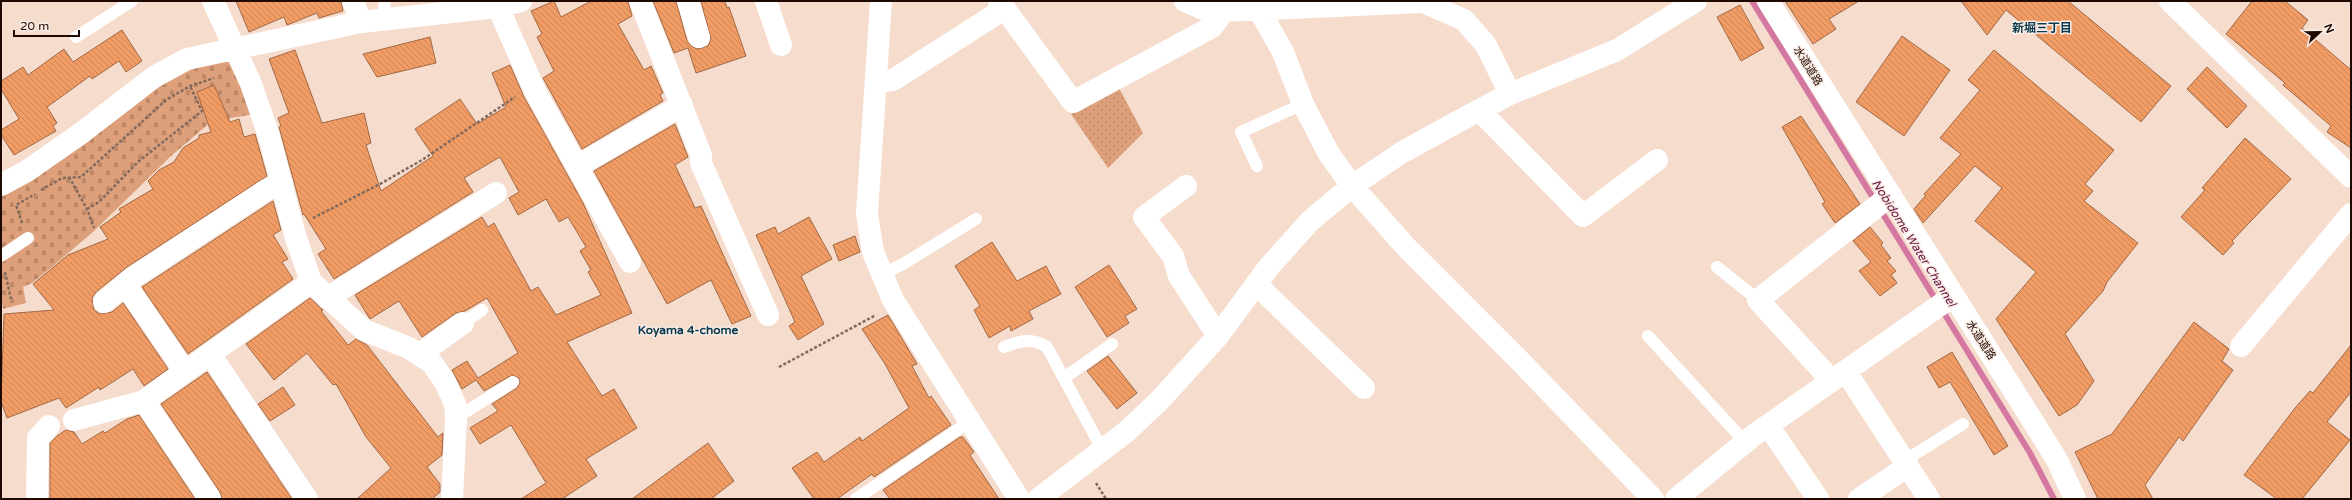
<svg xmlns="http://www.w3.org/2000/svg" width="2352" height="500" viewBox="0 0 2352 500" font-family="'Varela Round','Noto Sans JP',sans-serif">
<style>
.green{fill:url(#green-dots)}
.cemetery{fill:url(#cemetery-stones)}
.lines{fill:none;stroke-linecap:round;stroke-linejoin:round}
.stream{stroke:#d477a1;stroke-width:6}
.building{fill:url(#building-back-hatch);stroke:#a26945}
.path{stroke:#81695d;stroke-width:2.5;stroke-dasharray:3 2;stroke-linecap:butt}
.lane{stroke:#fff;stroke-width:12}
.street{stroke:#fff;stroke-width:22}
.secondary{stroke:#fff;stroke-width:22}
.labels{text-anchor:middle;dominant-baseline:central;stroke-width:3;stroke-linejoin:round;paint-order:stroke}
.street-label{font-size:11px;fill:#1e0900;stroke:#f9ece4}
.neighbourhood-label{font-size:12px;font-weight:bold;fill:#0b3a4e;stroke:#f9ece4}
.water-label{font-size:12px;font-style:italic;fill:#681542;stroke:#f9ece4}
</style>
<defs>
<pattern id="green-dots" width="8" height="8" patternUnits="userSpaceOnUse"><rect width="8" height="8" fill="#dda07a"/><path d="M2 2h.1M6 6h.1" fill="none" stroke="#bd8868" stroke-width="1.8" stroke-linecap="round"/></pattern>
<pattern id="cemetery-stones" width="16" height="16" patternUnits="userSpaceOnUse"><rect width="16" height="16" fill="#dda07a"/><path d="M2 7V4a2 2 0 0 1 4 0v3zM10 15v-3a2 2 0 0 1 4 0v3z" fill="#bd8868"/></pattern>
<pattern id="building-back-hatch" width="6" height="6" patternUnits="userSpaceOnUse"><rect width="6" height="6" fill="#f19c65"/><path d="M-1 5l2 2M0 0l6 6M5-1l2 2" fill="none" stroke="#ce8556"/></pattern>
</defs>
<rect width="100%" height="100%" fill="#f6dccc"/>
<!-- green -->
<path class="green" d="M 1119,88 L 1143,133 L 1108,168 L 1071,114 Z"/>
<!-- cemetery -->
<path class="cemetery" d="M 229,58 L 255,114 L 212,121 L 171,156 L 93,232 L 53,266 L 32,283 L 23,287 L 26,303 L 3,309 L 1,298 L 1,194 L 138,98 L 179,73 Z"/>
<g class="lines">
<!-- stream -->
<path class="stream" d="M 1752,1 L 2030,453 L 2054,499"/>
</g>
<!-- building -->
<path class="building" d="M 236,1 L 341,1 L 343,11 L 319,18 L 317,13 L 287,25 L 284,17 L 249,32 Z
M 554,1 L 561,17 L 591,1 L 628,1 L 632,16 L 618,24 L 644,70 L 651,66 L 663,93 L 660,95 L 663,101 L 582,149 L 543,78 L 554,71 L 537,37 L 542,34 L 531,11 Z
M 653,1 L 676,1 L 687,41 L 691,46 L 697,49 L 708,46 L 711,39 L 701,1 L 725,1 L 727,8 L 729,7 L 746,56 L 696,73 L 688,48 L 674,53 Z
M 1785,1 L 1859,1 L 1829,19 L 1836,29 L 1813,44 Z
M 1961,1 L 2068,1 L 2171,86 L 2141,122 L 2006,10 L 1987,35 Z
M 2252,1 L 2285,1 L 2308,20 L 2302,28 L 2351,70 L 2351,148 L 2327,132 L 2331,126 L 2283,85 L 2285,83 L 2226,34 Z
M 1740,5 L 1764,48 L 1741,61 L 1717,17 Z
M 122,30 L 142,61 L 126,72 L 119,61 L 92,79 L 90,76 L 47,107 L 57,123 L 53,126 L 56,131 L 14,155 L 1,135 L 1,130 L 19,119 L 1,89 L 1,81 L 23,67 L 28,75 L 64,49 L 73,62 Z
M 1902,36 L 1950,70 L 1904,136 L 1856,102 Z
M 430,37 L 436,63 L 377,77 L 363,54 Z
M 295,50 L 322,123 L 364,113 L 371,143 L 366,145 L 381,191 L 433,156 L 415,129 L 460,99 L 477,124 L 506,107 L 492,73 L 510,65 L 524,97 L 583,203 L 632,313 L 567,342 L 602,396 L 614,389 L 637,428 L 586,459 L 597,476 L 562,499 L 521,499 L 546,483 L 511,425 L 480,444 L 470,428 L 498,411 L 492,404 L 517,388 L 520,382 L 519,378 L 512,375 L 484,391 L 476,380 L 462,389 L 452,370 L 467,361 L 478,378 L 518,353 L 487,298 L 465,311 L 456,313 L 422,337 L 399,301 L 370,319 L 355,295 L 482,217 L 488,227 L 494,223 L 531,291 L 538,287 L 556,315 L 601,295 L 588,272 L 591,270 L 580,251 L 586,247 L 568,217 L 559,222 L 546,199 L 518,215 L 509,198 L 519,192 L 500,157 L 464,178 L 473,192 L 334,279 L 318,254 L 326,249 L 304,214 L 303,215 L 279,127 L 281,126 L 278,118 L 289,113 L 269,59 Z
M 1994,50 L 2114,150 L 2085,184 L 2093,191 L 2084,201 L 2138,243 L 2107,282 L 2103,291 L 2065,334 L 2094,381 L 2077,405 L 2059,416 L 1996,319 L 2036,272 L 1975,221 L 2002,188 L 1975,166 L 1923,223 L 1914,209 L 1926,195 L 1924,194 L 1961,154 L 1940,138 L 1980,90 L 1968,80 Z
M 2207,67 L 2247,106 L 2227,128 L 2187,89 Z
M 214,85 L 230,122 L 239,119 L 244,137 L 255,134 L 267,176 L 127,267 L 96,292 L 92,298 L 94,310 L 100,314 L 112,312 L 123,303 L 168,369 L 144,386 L 133,369 L 100,390 L 99,387 L 66,408 L 59,398 L 7,418 L 1,401 L 4,314 L 54,310 L 33,284 L 68,255 L 108,239 L 100,227 L 121,212 L 119,209 L 153,189 L 148,181 L 159,170 L 174,162 L 183,148 L 199,138 L 199,135 L 211,132 L 197,92 Z
M 1801,116 L 1860,204 L 1835,223 L 1822,204 L 1825,202 L 1782,127 Z
M 675,124 L 688,157 L 675,165 L 695,208 L 701,206 L 751,316 L 732,324 L 711,280 L 667,304 L 594,171 Z
M 2245,138 L 2291,179 L 2232,241 L 2234,243 L 2223,255 L 2181,217 L 2205,190 L 2202,188 Z
M 273,201 L 281,230 L 273,235 L 288,259 L 282,262 L 293,279 L 188,354 L 142,287 Z
M 809,217 L 832,259 L 801,276 L 824,324 L 798,340 L 789,326 L 795,322 L 756,235 L 775,227 L 778,234 Z
M 1870,227 L 1883,243 L 1881,245 L 1891,258 L 1887,261 L 1896,271 L 1891,275 L 1897,283 L 1880,296 L 1859,271 L 1871,262 L 1853,241 Z
M 855,236 L 860,252 L 839,261 L 833,245 Z
M 992,242 L 1017,281 L 1046,266 L 1061,294 L 1029,311 L 1033,319 L 1011,331 L 1010,326 L 989,338 L 974,310 L 980,306 L 955,266 Z
M 1109,265 L 1137,309 L 1125,316 L 1129,323 L 1107,337 L 1075,287 Z
M 310,298 L 323,310 L 321,311 L 348,345 L 356,339 L 367,345 L 438,437 L 443,433 L 442,455 L 427,467 L 440,484 L 440,492 L 432,499 L 357,499 L 391,468 L 366,437 L 336,384 L 333,385 L 307,353 L 274,380 L 246,344 Z
M 888,315 L 917,364 L 912,366 L 929,398 L 931,396 L 951,425 L 874,477 L 872,474 L 837,499 L 814,499 L 792,468 L 817,452 L 824,462 L 860,437 L 862,441 L 909,408 L 885,364 L 862,329 Z
M 2194,322 L 2229,349 L 2222,361 L 2233,370 L 2183,441 L 2179,437 L 2145,485 L 2153,499 L 2098,499 L 2075,452 L 2112,434 Z
M 2351,345 L 2351,392 L 2327,422 L 2350,440 L 2302,499 L 2277,499 L 2244,475 L 2295,408 L 2310,391 L 2313,393 Z
M 1952,352 L 2008,446 L 1994,455 L 1950,382 L 1939,388 L 1927,367 Z
M 1108,356 L 1137,393 L 1117,409 L 1087,371 Z
M 207,372 L 292,499 L 222,499 L 220,492 L 161,404 Z
M 283,387 L 295,405 L 270,421 L 258,404 Z
M 139,415 L 195,499 L 50,499 L 50,443 L 57,436 L 66,430 L 74,432 L 82,444 L 103,431 L 105,433 L 127,419 Z
M 960,437 L 963,437 L 974,452 L 970,455 L 999,499 L 890,499 L 883,490 Z
M 708,443 L 734,481 L 711,499 L 632,499 Z"/>
<g class="lines">
<!-- path -->
<path class="path" d="M 69,177 L 87,209 L 94,228
M 41,190 L 62,178 L 81,177 L 166,100 L 190,86 L 214,78
M 87,209 L 99,202 L 139,161 L 202,111 L 190,86
M 313,218 L 380,184 L 422,160 L 515,97
M 22,223 L 16,205 L 35,194
M 5,272 L 11,299
M 779,367 L 876,315
M 1096,483 L 1106,499"/>
<!-- lane -->
<path class="lane" d="M 383,20 L 385,1
M 76,37 L 132,1
M 1257,166 L 1241,132 L 1303,104
M 1,256 L 28,238
M 1717,267 L 1758,300
M 882,275 L 908,261 L 976,219
M 463,323 L 482,310
M 1648,336 L 1745,442
M 1004,347 C 1020,341 1032,337 1047,347 L 1103,451
M 1064,378 L 1112,344
M 456,418 L 513,382
M 1904,461 L 1963,424
M 856,499 L 969,422"/>
<!-- street -->
<path class="street" d="M 213,1 L 251,84 L 269,136 L 295,235 L 311,282 L 364,330 L 409,348 L 432,363 L 445,382 L 455,404 L 456,418 L 452,499
M 353,1 L 361,22
M 640,1 L 701,155 L 701,163 L 768,315
M 688,1 L 699,37
M 766,1 L 781,45
M 881,1 L 867,214 L 873,252 L 893,300 L 1019,499
M 999,1 L 1073,102 L 1212,27 L 1224,11
M 1185,1 L 1203,9 L 1224,11 L 1423,2 L 1464,20 L 1486,45 L 1510,94
M 2170,1 L 2351,177
M 498,7 L 535,91 L 630,262
M 1258,8 L 1283,52 L 1303,104 L 1329,154 L 1352,186 L 1406,247 L 1519,360 L 1653,499
M 876,82 L 893,80 L 1004,9
M 1479,110 L 1583,216 L 1657,160
M 578,166 L 682,105
M 1,185 L 27,171 L 80,134 L 154,77 L 187,59 L 361,22 L 498,7 L 521,1
M 1186,186 L 1144,217 L 1173,256 L 1179,276 L 1218,336
M 125,284 L 184,370
M 1256,284 L 1364,388
M 327,298 L 496,193
M 104,302 L 134,277 L 268,189 L 282,183
M 2241,346 L 2351,214
M 210,354 L 311,282
M 420,354 L 463,323
M 1846,372 L 1929,499
M 1832,381 L 1758,300 L 1891,195
M 144,401 L 210,499
M 74,420 L 144,401 L 210,354 L 307,499
M 1768,425 L 1818,499
M 37,499 L 38,438 L 49,426
M 1038,499 L 1126,432 L 1159,401 L 1218,336 L 1268,268 L 1310,221 L 1352,186 L 1401,153 L 1459,121 L 1510,94 L 1617,50 L 1696,1
M 1676,499 L 1754,435 L 1953,296
M 1859,499 L 1908,466"/>
<!-- secondary -->
<path class="secondary" d="M 1768,1 L 2039,431 L 2057,460 L 2075,499"/>
</g>
<g class="labels">
<!-- street labels -->
<g class="street-label">
<text transform="translate(1808 66) rotate(58)">水道道路</text>
<text transform="translate(1981 340) rotate(57)">水道道路</text>
</g>
<!-- neighbourhood labels -->
<g class="neighbourhood-label">
<text x="2042" y="28">新堀三丁目</text>
<text x="688" y="330">Koyama 4-chome</text>
</g>
<!-- water labels -->
<g class="water-label">
<text transform="translate(1914 243) rotate(58)">Nobidome Water Channel</text>
</g>
</g>
<!-- border -->
<rect width="2352" height="500" fill="none" stroke="#1e0900" stroke-width="4"/>
<!-- north arrow -->
<g transform="translate(2320 32) rotate(68)" stroke="#f9ece4" stroke-width="3" paint-order="stroke">
<path d="M0-3L7 15L0 10L-7 15Z" fill="#1e0900"/>
<text y="-6" font-size="11" font-weight="bold" text-anchor="middle" fill="#1e0900">N</text>
</g>
<!-- scale -->
<path d="M14 30v6h65v-6" fill="none" stroke="#1e0900" stroke-width="2"/>
<text x="20" y="30" font-size="12" fill="#1e0900" stroke="#f9ece4" stroke-width="3" paint-order="stroke">20 m</text>
</svg>
